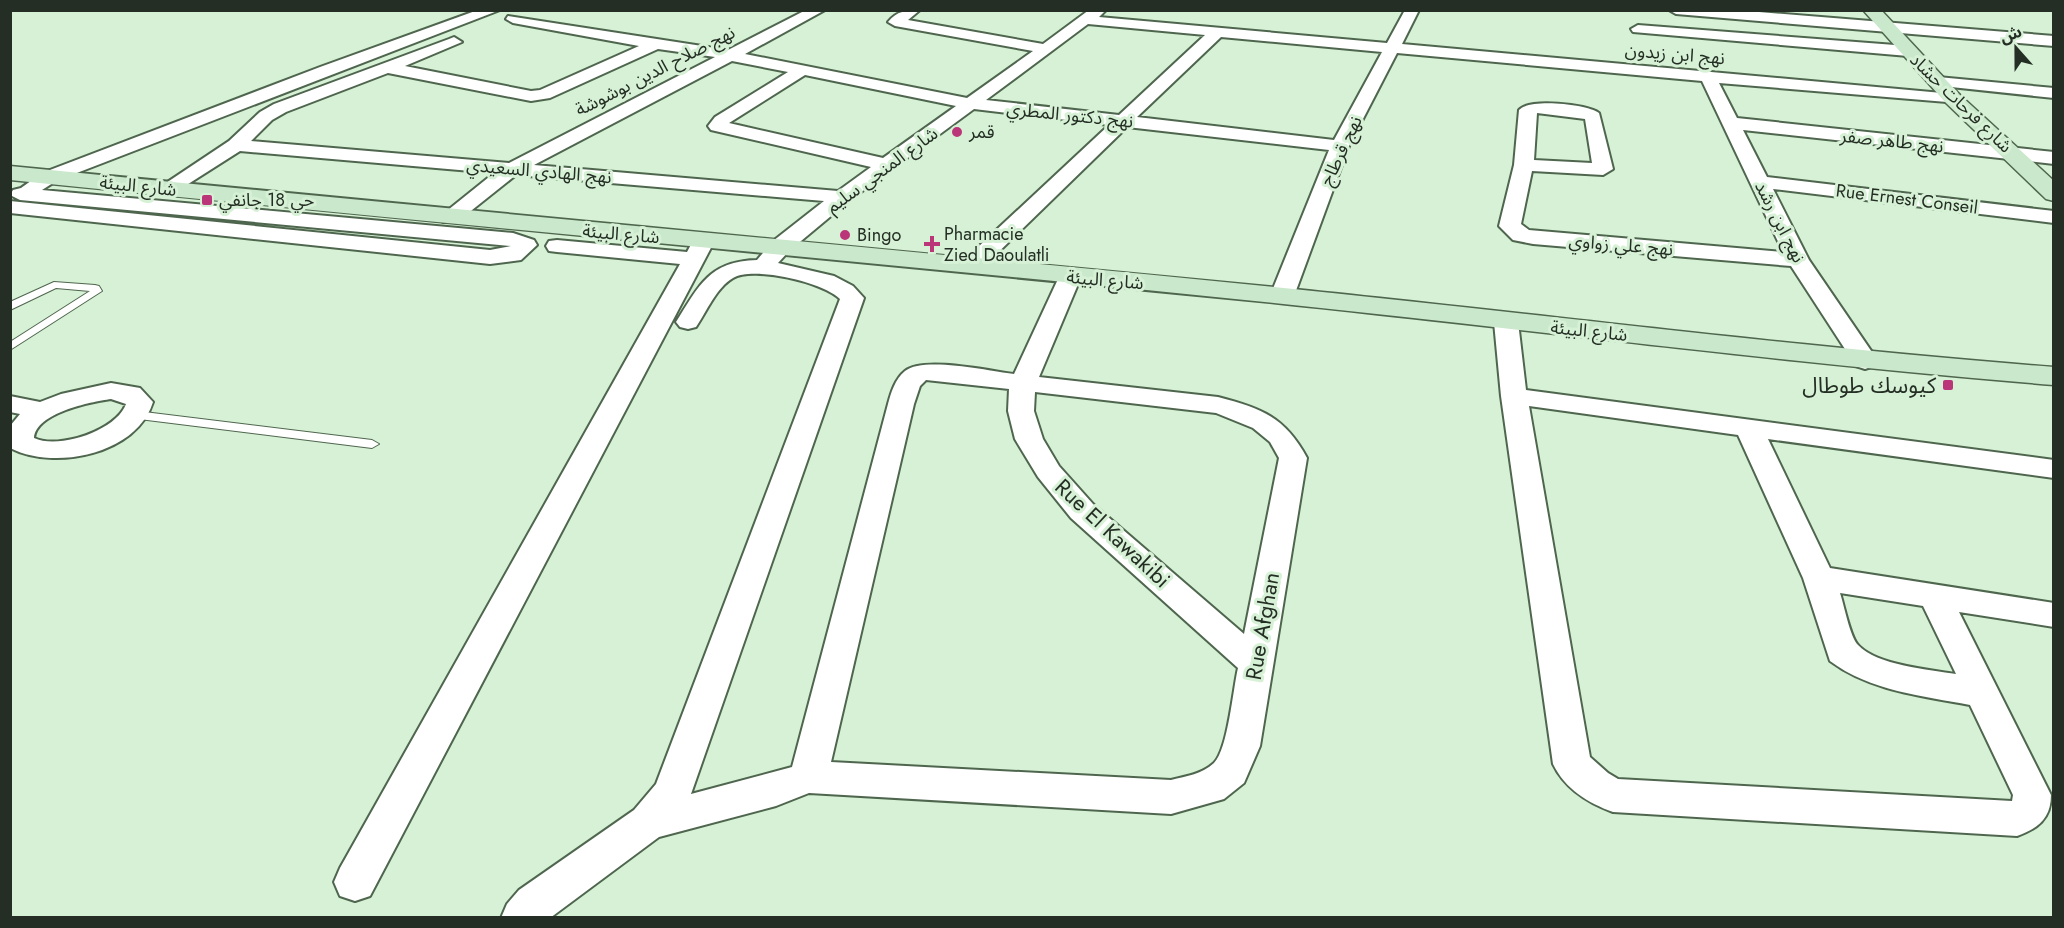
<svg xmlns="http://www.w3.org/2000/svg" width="2064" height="928" viewBox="0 0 2064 928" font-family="Jost,'Noto Sans Arabic',sans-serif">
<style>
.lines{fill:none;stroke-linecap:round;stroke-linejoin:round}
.lane-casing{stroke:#4f664e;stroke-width:2}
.street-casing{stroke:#4f664e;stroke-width:4}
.secondary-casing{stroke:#4f664e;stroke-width:3}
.lane{fill:#fff;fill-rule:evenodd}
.street{fill:#fff;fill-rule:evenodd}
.secondary{fill:#cae8cb;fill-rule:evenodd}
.poi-dot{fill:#bb3679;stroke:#d6f1d5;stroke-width:2}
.labels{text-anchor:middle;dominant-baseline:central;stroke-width:6;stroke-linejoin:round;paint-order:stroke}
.far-street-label{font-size:18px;fill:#242e24;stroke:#d6f1d5}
.far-poi-label{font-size:18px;fill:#242e24;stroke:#d6f1d5;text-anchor:start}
.poi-label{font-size:22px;fill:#242e24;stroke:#d6f1d5;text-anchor:end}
.street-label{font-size:22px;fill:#242e24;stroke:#d6f1d5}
</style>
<rect width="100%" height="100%" fill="#d6f1d5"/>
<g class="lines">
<defs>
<path id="lane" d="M 54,282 L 95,285 L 99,286 L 102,291 L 10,350 L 10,342 L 90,291 L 56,288 L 10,310 L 10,302 Z
M 136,411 L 372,440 L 379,444 L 372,448 L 131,418 L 130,415 L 131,412 Z"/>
<path id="street" d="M 478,10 L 500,10 L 56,181 L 42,190 L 513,233 L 534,240 L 537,245 L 521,260 L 490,264 L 10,213 L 10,201 L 490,250 L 511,246 L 20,200 L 10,195 L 13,190 L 21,188 L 42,173 L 320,67 Z
M 806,10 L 825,10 L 745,54 L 967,98 L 1033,51 L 895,26 L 888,22 C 897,11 906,10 920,10 L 908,20 L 1043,44 L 1089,10 L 1106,10 L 1099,17 L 1387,43 L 1405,10 L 1419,10 L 1402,44 L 1953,94 L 1959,95 L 1962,99 L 1959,103 L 1719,83 L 1737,118 L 2054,152 L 2054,164 L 1743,130 L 1767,177 L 2054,211 L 2054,223 L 1773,189 L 1809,260 L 1878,361 L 1874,366 L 1865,369 L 1856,366 L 1791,266 L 1533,244 L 1513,240 L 1499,226 L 1514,165 L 1519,110 C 1529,98 1587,104 1599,113 L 1613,169 L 1603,175 L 1532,171 L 1521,224 L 1529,230 L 1783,252 L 1702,81 L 1397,53 L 1349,146 L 1294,296 L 1290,301 L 1274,301 L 1270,296 L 1329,150 L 1127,127 L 979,271 L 963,271 L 960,266 L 963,261 L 1109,125 L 974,109 L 849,201 L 789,251 L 778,263 L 834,276 L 853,286 L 864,298 L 691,794 L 792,767 L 888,404 C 891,393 895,379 905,371 C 923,356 990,371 1014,374 L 1059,277 L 1062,272 L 1078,272 L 1081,277 L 1039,377 L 1218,397 C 1261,408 1285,417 1307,458 L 1260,746 L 1244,783 L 1224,799 L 1171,814 L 809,793 L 776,806 L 659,837 L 550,918 L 501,918 L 507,904 L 519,890 L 634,810 L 656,784 L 840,299 C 823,282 753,266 733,278 C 716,288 707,311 696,327 L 688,329 L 680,327 L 676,322 C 699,286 709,261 757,260 L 773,241 L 824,201 L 516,175 L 457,222 L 443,222 L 440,218 L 443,214 L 494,173 L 240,151 L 174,193 L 160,193 L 157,189 L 229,141 L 260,112 L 274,104 L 449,39 L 454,37 L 462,42 L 405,66 L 531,91 L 540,90 L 639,46 L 513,23 L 506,19 L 508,16 L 728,50 ZM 1088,24 L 1205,35 L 1119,115 L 986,100 ZM 1221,37 L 1382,52 L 1334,140 L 1137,117 ZM 658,49 L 715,57 L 509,163 L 251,141 L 272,120 L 286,112 L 388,73 L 531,101 L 550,98 ZM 732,61 L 788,72 L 715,117 L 708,126 L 711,130 L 871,167 L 838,191 L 534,165 ZM 805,75 L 956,106 L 883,158 L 729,123 ZM 1537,113 L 1585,119 L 1592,163 L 1534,160 ZM 926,380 L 1009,389 L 1008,411 L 1015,439 L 1038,477 L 1071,518 L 1238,668 C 1233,689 1228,749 1214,763 C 1202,774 1187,776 1171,780 L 831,762 L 914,404 L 920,386 ZM 1035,392 L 1216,413 L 1253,428 L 1270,442 L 1279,458 L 1244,634 L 1093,504 L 1059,466 L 1043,439 L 1034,411 Z
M 1669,10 L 1735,10 L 2054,36 L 2054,46 L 1676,14 Z
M 1638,25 L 1908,46 L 1916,51 L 1908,56 L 1633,32 L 1631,29 Z
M 1938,77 L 2054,88 L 2054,98 L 1932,85 L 1930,82 Z
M 703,236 L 711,237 L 714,242 L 370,896 L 355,901 L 340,896 L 334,882 L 340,868 L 680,264 L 557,252 L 549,251 L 546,246 L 549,241 L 557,240 L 687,252 L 695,237 Z
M 1506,315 L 1514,317 L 1518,322 L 1526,390 L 2054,460 L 2054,478 L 1768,439 L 1830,568 L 2054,603 L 2054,627 L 1959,612 L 2051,795 C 2051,819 2037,829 2017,836 L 1613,812 C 1588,803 1565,789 1553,764 L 1501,396 L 1494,322 L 1498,317 ZM 1529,406 L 1738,435 L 1803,578 L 1830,661 C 1870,691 1923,696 1970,705 L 2013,795 L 2012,801 L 1618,779 L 1608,773 L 1590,757 ZM 1840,593 L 1923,606 L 1956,674 C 1930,670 1876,665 1858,645 C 1850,637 1844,605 1840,593 Z
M 111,383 L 140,388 L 153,402 C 137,454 55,471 10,448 L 10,426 L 20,414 L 10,412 L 10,396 L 40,402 L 61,394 ZM 111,399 L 126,404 C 117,430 59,450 34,438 C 36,413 90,402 111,399 Z"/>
<path id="secondary" d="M 1863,10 L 1881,10 L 1960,95 L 2054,181 L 2054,201 L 2046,199 L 1946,103 Z
M 10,166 C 431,208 853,245 1274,287 C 1534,313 1793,347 2054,367 L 2054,385 C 1793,364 1534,330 1274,303 C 853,260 431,223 10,180 Z"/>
</defs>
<!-- lane casing -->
<use href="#lane" class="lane-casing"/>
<!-- street casing -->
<use href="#street" class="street-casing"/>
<!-- secondary casing -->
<use href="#secondary" class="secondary-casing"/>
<!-- lane -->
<use href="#lane" class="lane"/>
<!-- street -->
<use href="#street" class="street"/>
<!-- secondary -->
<use href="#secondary" class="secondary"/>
</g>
<!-- markers -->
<g class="poi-dot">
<circle cx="957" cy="132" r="6"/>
<rect x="201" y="194" width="12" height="12" rx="3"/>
<circle cx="845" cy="235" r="6"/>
<path d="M929 235h6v6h6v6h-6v6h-6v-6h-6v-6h6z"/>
<rect x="1942" y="379" width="12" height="12" rx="3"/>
</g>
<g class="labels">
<!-- far-street labels -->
<g class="far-street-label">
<text transform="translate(1675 54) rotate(5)">نهج ابن زيدون</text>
<text transform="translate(655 71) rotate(-27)">نهج صلاح الدين بوشوشة</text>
<text transform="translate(1961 103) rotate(44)">شارع فرحات حشاد</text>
<text transform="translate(1070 115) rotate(6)">نهج دكتور المطري</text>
<text transform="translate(1892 141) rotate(6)">نهج طاهر صفر</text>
<text transform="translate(1341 151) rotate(-65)">نهج قرطاج</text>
<text transform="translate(882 170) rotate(-36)">شارع المنجي سليم</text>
<text transform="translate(539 171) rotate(5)">نهج الهادي السعيدي</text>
<text transform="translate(138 186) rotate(6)">شارع البيئة</text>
<text transform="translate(1907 199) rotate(7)">Rue Ernest Conseil</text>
<text transform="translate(1780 222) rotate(63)">نهج ابن رشد</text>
<text transform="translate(621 234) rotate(5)">شارع البيئة</text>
<text transform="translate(1621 245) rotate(5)">نهج علي زواوي</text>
<text transform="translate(1105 280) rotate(5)">شارع البيئة</text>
<text transform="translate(1589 331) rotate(6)">شارع البيئة</text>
</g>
<!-- far-poi labels -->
<g class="far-poi-label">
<text x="969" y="132">قمر</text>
<text x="219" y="200">حي 18 جانفي</text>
<text x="944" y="234">Pharmacie<tspan x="944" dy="21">Zied Daoulatli</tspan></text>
<text x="857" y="235">Bingo</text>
</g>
<!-- poi labels -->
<g class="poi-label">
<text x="1936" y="385">كيوسك طوطال</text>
</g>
<!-- street labels -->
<g class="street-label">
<text transform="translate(1113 533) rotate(43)">Rue El Kawakibi</text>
<text transform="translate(1262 626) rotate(-80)">Rue Afghan</text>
</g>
</g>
<!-- border -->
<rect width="2064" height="928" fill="none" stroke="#242e24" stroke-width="24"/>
<!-- north arrow -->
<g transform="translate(2016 48) rotate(339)" stroke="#d6f1d5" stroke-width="4.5" paint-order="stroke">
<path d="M0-4.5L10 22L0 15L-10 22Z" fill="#242e24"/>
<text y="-9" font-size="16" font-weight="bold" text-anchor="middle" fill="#242e24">ش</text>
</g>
</svg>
